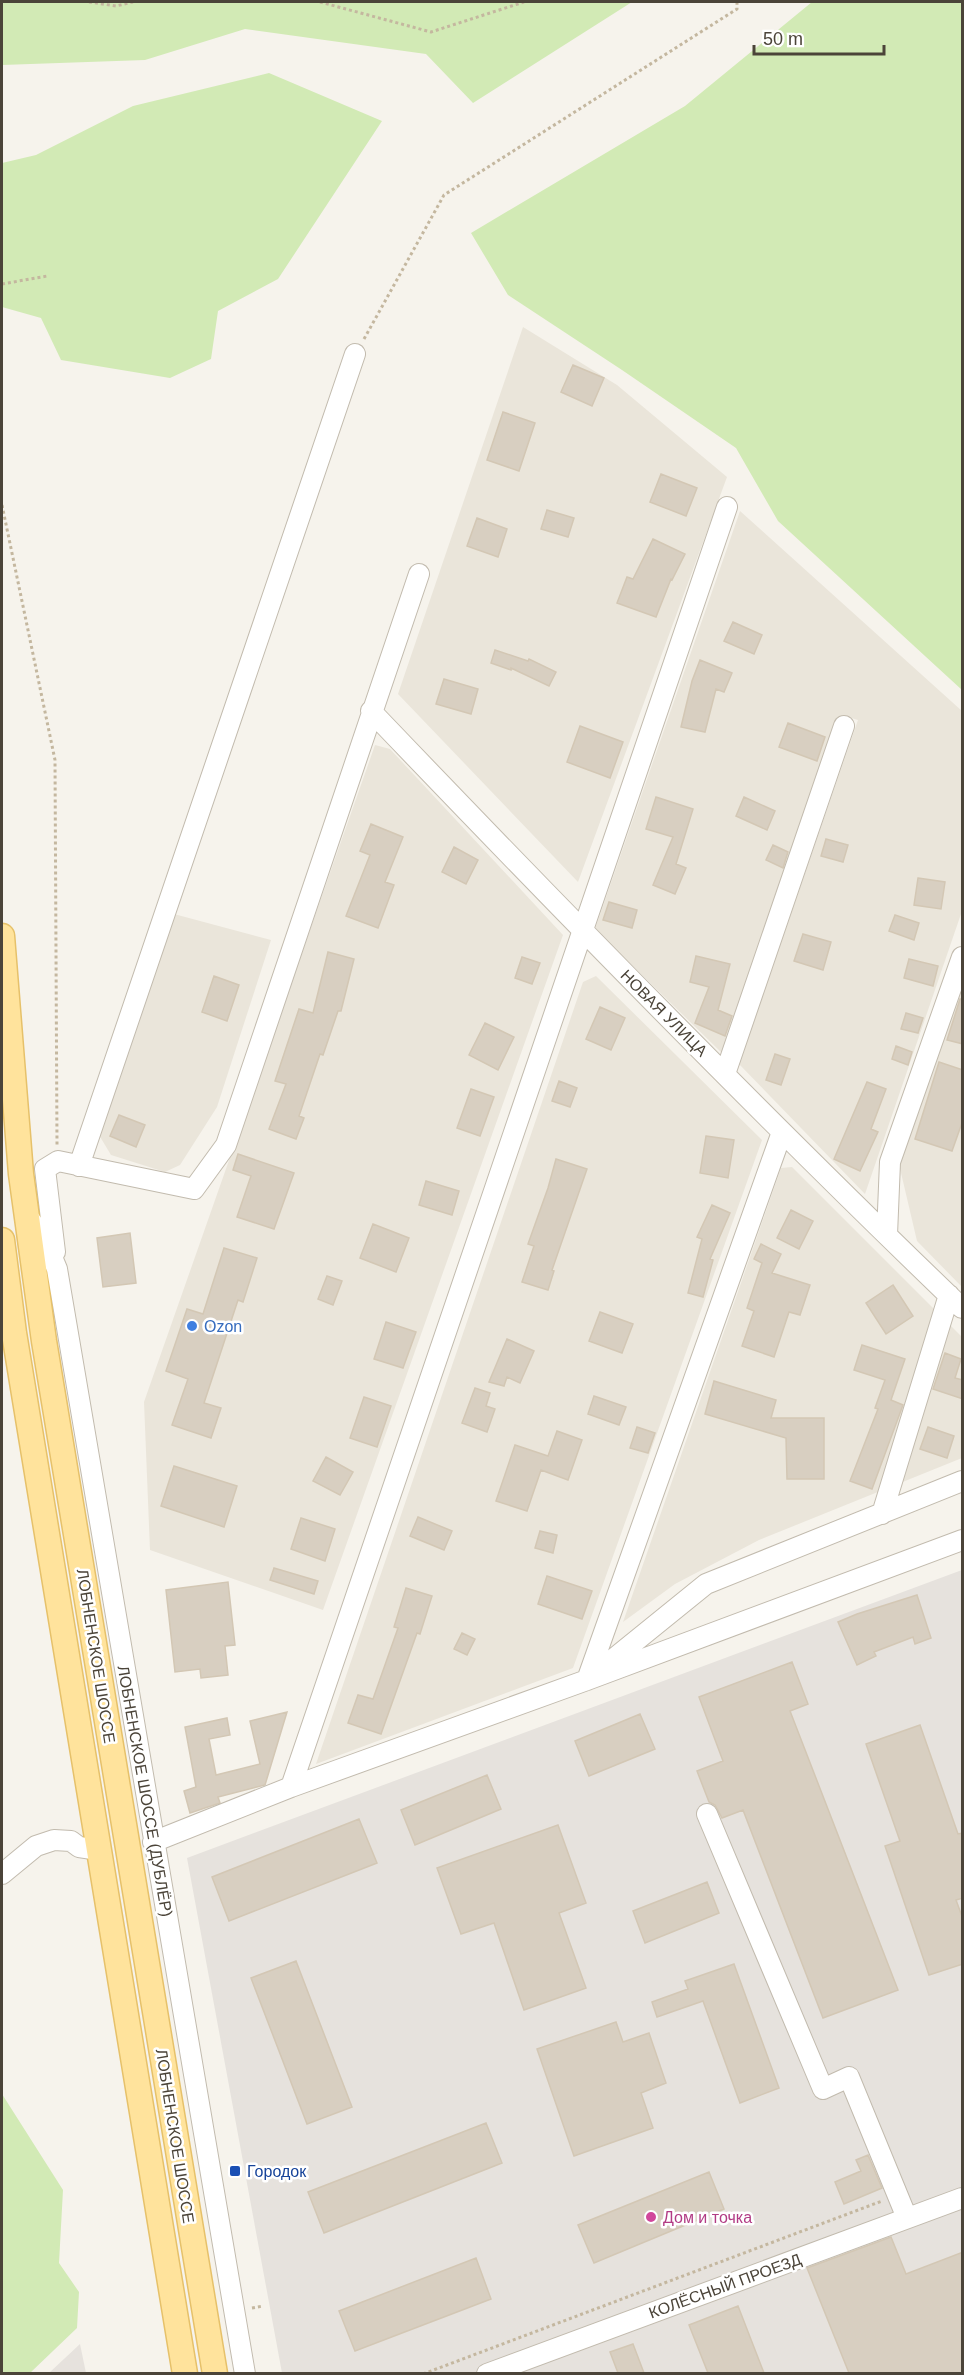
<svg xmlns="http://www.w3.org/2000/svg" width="964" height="2375" viewBox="0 0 964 2375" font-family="Arial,sans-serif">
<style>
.residential{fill:#eae5da}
.industrial{fill:#e6e2dd}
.green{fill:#d2eab5}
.building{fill:#d8cfc1;stroke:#d3c7b4;stroke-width:1.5}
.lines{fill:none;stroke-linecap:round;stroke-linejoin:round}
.minor-casing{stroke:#c2bbae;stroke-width:22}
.major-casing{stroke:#e6c16a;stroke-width:27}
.path{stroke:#c4b79f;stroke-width:3;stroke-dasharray:3 3;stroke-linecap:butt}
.minor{stroke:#fff;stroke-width:20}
.major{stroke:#ffe39c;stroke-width:24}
.shop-dot{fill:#3f7fe0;stroke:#fff;stroke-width:2}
.transit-dot{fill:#1a4fb4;stroke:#fff;stroke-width:2}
.hotel-dot{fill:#d1479c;stroke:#fff;stroke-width:2}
.labels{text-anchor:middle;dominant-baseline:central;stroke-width:5;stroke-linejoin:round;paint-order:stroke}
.street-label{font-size:16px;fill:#4b4439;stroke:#fff}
.shop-label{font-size:16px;fill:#366cbe;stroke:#fff;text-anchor:start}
.transit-label{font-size:16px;fill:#164399;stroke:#fff;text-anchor:start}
.hotel-label{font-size:16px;fill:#b23c85;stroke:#fff;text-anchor:start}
</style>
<rect width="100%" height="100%" fill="#f6f3ec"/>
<!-- residential -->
<path class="residential" d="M 523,327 L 617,385 L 727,477 L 578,882 L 398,694 Z
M 740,511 L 962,711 L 962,911 L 865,1194 L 739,1064 L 858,720 L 842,715 L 724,1055 L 595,929 Z
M 375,745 L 390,749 L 563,935 L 323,1610 L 150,1550 L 144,1402 Z
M 174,914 L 271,940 L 217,1107 L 180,1165 L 165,1172 L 111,1155 L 99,1135 Z
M 596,976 L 762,1140 L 573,1668 L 316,1764 L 583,982 Z
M 962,980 L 962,1287 L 917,1241 L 898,1160 Z
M 792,1167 L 962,1337 L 962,1458 L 759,1540 L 675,1584 L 623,1622 L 781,1168 Z"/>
<!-- industrial -->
<path class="industrial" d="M 962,1570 L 962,2373 L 282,2373 L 187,1858 Z
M 80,2344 L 86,2373 L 49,2373 Z"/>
<!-- green -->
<path class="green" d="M 2,2 L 632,2 L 473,103 L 426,54 L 245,29 L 145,60 L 2,65 Z
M 812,2 L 962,2 L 962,690 L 778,521 L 736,448 L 622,370 L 508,295 L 471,233 L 685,106 Z
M 269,73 L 382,121 L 278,279 L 218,311 L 211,359 L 170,378 L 61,360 L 41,318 L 2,307 L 2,163 L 36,155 L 133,106 Z
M 2,2094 L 63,2190 L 59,2263 L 79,2292 L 77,2328 L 30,2373 L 2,2373 Z"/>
<!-- building -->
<path class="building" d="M 573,365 L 604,378 L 592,406 L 561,392 Z
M 503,412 L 535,423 L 519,471 L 487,460 Z
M 661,474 L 697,488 L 686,516 L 650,502 Z
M 547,510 L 574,518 L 568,537 L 541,529 Z
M 477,518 L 507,529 L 498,557 L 467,546 Z
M 653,539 L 685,554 L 672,580 L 671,579 L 656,617 L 617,603 L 627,577 L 633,579 Z
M 733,622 L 762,635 L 754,654 L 724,641 Z
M 495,650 L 528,661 L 529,659 L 556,672 L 549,686 L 511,668 L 511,670 L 491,663 Z
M 700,660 L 732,673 L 724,692 L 716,689 L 705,732 L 681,727 L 692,681 Z
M 444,679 L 478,689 L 471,714 L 436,704 Z
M 788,723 L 825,737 L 817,761 L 779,747 Z
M 580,726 L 623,742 L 610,778 L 567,762 Z
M 656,797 L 693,809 L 676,864 L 686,868 L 675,894 L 653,885 L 673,837 L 646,829 Z
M 744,797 L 775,811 L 767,830 L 736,816 Z
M 371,824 L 403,837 L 385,882 L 394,885 L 378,928 L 346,916 L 370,855 L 360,851 Z
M 826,839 L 848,845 L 843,862 L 821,856 Z
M 773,845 L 788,852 L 783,868 L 766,860 Z
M 454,847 L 478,860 L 466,884 L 442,872 Z
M 918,878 L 945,882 L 941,909 L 914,905 Z
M 609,902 L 637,910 L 632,928 L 603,920 Z
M 895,915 L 919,923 L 914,940 L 889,931 Z
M 803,934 L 831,942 L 823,970 L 794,961 Z
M 328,952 L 354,959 L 341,1011 L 338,1011 L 323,1055 L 320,1054 L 299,1116 L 304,1118 L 296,1139 L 269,1129 L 286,1084 L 275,1081 L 299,1009 L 313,1013 Z
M 696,956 L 730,964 L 718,1010 L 732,1016 L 725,1036 L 695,1023 L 709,987 L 690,982 Z
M 522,957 L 540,963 L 532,984 L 515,978 Z
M 909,959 L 938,966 L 933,986 L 904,978 Z
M 214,976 L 239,985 L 227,1021 L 202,1012 Z
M 960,999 L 963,999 L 963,1044 L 947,1040 Z
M 600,1007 L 625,1018 L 611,1050 L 586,1039 Z
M 906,1013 L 923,1018 L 918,1033 L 901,1029 Z
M 485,1023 L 514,1037 L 498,1070 L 469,1055 Z
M 896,1046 L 912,1052 L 908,1065 L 892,1059 Z
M 775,1054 L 790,1059 L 781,1085 L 766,1080 Z
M 939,1062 L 963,1070 L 963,1120 L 952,1151 L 915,1139 Z
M 559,1081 L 577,1088 L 570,1107 L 552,1101 Z
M 867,1082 L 886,1089 L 871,1129 L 878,1132 L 860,1171 L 834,1159 Z
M 471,1089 L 494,1097 L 480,1136 L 457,1128 Z
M 119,1115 L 145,1125 L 136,1147 L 110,1136 Z
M 706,1136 L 734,1140 L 728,1178 L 700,1173 Z
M 238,1154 L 294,1173 L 274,1229 L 237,1217 L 251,1176 L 233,1170 Z
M 556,1159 L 587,1169 L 552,1270 L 554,1271 L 548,1290 L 522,1282 L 534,1246 L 528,1244 L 548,1188 Z
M 426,1181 L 459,1191 L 452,1215 L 419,1205 Z
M 712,1205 L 730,1213 L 710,1259 L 713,1260 L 703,1297 L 688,1293 L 702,1239 L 697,1237 Z
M 791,1210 L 813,1221 L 799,1249 L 777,1238 Z
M 373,1224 L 409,1238 L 396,1272 L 360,1258 Z
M 130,1233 L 136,1283 L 103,1287 L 97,1238 Z
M 761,1244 L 781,1254 L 772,1273 L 810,1285 L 800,1315 L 789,1312 L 774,1357 L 742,1346 L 754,1311 L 747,1308 L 762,1263 L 754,1259 Z
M 224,1248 L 257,1258 L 243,1302 L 238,1300 L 204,1403 L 221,1408 L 211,1438 L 172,1425 L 188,1379 L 166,1371 L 187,1309 L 203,1314 Z
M 327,1276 L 342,1281 L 333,1305 L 318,1299 Z
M 893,1285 L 913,1316 L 886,1334 L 866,1303 Z
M 600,1312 L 633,1324 L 622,1353 L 589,1341 Z
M 386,1322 L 416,1332 L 403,1368 L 374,1359 Z
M 507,1339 L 534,1351 L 520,1383 L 507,1377 L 504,1386 L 489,1382 Z
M 862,1345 L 905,1359 L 891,1400 L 903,1405 L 872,1489 L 850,1481 L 878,1409 L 875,1408 L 885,1380 L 854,1370 Z
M 945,1353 L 961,1359 L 955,1378 L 963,1380 L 963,1399 L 933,1389 Z
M 714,1381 L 776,1400 L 771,1418 L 824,1418 L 824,1479 L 787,1479 L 786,1438 L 705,1414 Z
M 475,1388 L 490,1393 L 486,1406 L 495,1409 L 487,1432 L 462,1423 Z
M 594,1396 L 626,1407 L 619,1425 L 588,1414 Z
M 364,1397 L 391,1406 L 377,1447 L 350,1438 Z
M 637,1427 L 655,1433 L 648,1453 L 630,1448 Z
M 928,1427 L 954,1436 L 947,1458 L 920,1449 Z
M 557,1431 L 582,1440 L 568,1480 L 541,1470 L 527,1511 L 496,1501 L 515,1445 L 548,1456 Z
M 326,1457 L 353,1472 L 340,1495 L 313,1481 Z
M 174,1466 L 237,1486 L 224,1527 L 161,1506 Z
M 418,1517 L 452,1531 L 444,1550 L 410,1536 Z
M 301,1518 L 335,1529 L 325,1561 L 291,1549 Z
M 540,1531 L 557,1535 L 553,1553 L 535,1548 Z
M 274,1568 L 318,1581 L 314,1594 L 270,1580 Z
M 547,1576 L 592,1591 L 582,1619 L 538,1604 Z
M 228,1582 L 235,1645 L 225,1646 L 228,1675 L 201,1678 L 200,1669 L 175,1672 L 166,1590 Z
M 406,1588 L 432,1596 L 420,1634 L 417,1633 L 381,1734 L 348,1723 L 358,1695 L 373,1699 L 398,1628 L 394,1627 Z
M 917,1595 L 931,1638 L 915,1644 L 913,1637 L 874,1652 L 876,1656 L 857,1665 L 838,1622 L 857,1614 Z
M 462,1633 L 475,1639 L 467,1655 L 454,1649 Z
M 792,1662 L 808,1704 L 790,1711 L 898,1990 L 823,2018 L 743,1810 L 722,1818 L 715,1805 L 709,1802 L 697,1771 L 723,1761 L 699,1697 Z
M 287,1712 L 265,1785 L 218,1797 L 220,1803 L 190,1813 L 184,1791 L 196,1787 L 185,1727 L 227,1718 L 230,1735 L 209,1739 L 216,1775 L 260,1764 L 250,1721 Z
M 640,1714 L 655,1749 L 589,1776 L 575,1741 Z
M 920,1725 L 958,1834 L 963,1833 L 963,1898 L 956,1900 L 963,1919 L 963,1964 L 929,1975 L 885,1846 L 900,1841 L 866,1744 Z
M 487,1775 L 501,1809 L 415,1845 L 401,1810 Z
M 359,1819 L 377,1863 L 229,1921 L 212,1877 Z
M 558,1825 L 586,1903 L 559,1913 L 586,1988 L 524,2010 L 494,1923 L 461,1934 L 437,1868 Z
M 707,1882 L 719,1913 L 645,1943 L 633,1911 Z
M 296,1961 L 352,2107 L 307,2124 L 251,1978 Z
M 734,1964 L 779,2088 L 740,2103 L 703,2001 L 657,2017 L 652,2002 L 688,1989 L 685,1981 Z
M 616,2022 L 623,2042 L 649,2033 L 666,2083 L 641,2093 L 653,2128 L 574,2156 L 537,2049 Z
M 486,2123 L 502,2163 L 324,2233 L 308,2192 Z
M 868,2155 L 882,2188 L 844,2204 L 835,2182 L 861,2171 L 856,2160 Z
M 709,2172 L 724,2209 L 594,2263 L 578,2225 Z
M 891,2237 L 906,2274 L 963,2252 L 963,2373 L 849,2373 L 807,2268 Z
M 476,2258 L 491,2299 L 355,2351 L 339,2311 Z
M 738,2306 L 764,2373 L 708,2373 L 689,2325 Z
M 633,2344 L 644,2373 L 618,2373 L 610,2352 Z"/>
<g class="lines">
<defs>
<path id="minor" d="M 371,711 C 565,914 760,1114 962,1308
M 725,1074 L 844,726
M 79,1166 L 355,354
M 27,1215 L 47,1245 L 57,1269 L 245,2374
M 887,1235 L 890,1162 L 962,957
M 55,1252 L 45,1169 L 58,1161 L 194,1189 L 226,1145 L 419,574
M 882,1514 L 949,1295
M 601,1669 L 706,1584 L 962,1481
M 587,1680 L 782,1132
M 291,1787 L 727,507
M 707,1814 L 823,2089 L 849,2077 L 907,2218
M 153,1842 L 291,1787 L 587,1680 L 962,1540
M 2,1874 L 36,1846 L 54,1840 L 71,1841 L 79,1847 L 99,1850
M 487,2374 L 962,2198"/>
<path id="major" d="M 2,936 L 21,1174 L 44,1341 L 215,2374
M 2,1240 L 14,1333 L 185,2374"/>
</defs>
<!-- minor casing -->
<use href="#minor" class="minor-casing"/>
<!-- major casing -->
<use href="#major" class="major-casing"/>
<!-- path -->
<path class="path" d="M 89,2 L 116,6 L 133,2
M 320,2 L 431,32 L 524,2
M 2,284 L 47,276
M 364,339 L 444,195 L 737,9 L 737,2
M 2,505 L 55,760 L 57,1145
M 252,2308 L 263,2306
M 423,2374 L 882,2201"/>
<!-- minor -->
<use href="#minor" class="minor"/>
<!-- major -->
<use href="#major" class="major"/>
</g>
<!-- markers -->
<circle class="shop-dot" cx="192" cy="1326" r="6"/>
<rect class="transit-dot" x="229" y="2165" width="12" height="12" rx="3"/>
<circle class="hotel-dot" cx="651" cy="2217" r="6"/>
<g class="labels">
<!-- street labels -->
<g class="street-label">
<text transform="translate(664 1013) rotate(45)">НОВАЯ УЛИЦА</text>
<text transform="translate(96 1656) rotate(81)">ЛОБНЕНСКОЕ ШОССЕ</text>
<text transform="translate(145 1791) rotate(80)">ЛОБНЕНСКОЕ ШОССЕ (ДУБЛЁР)</text>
<text transform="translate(175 2136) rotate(81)">ЛОБНЕНСКОЕ ШОССЕ</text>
<text transform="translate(725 2286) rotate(-20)">КОЛЁСНЫЙ ПРОЕЗД</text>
</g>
<!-- shop labels -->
<g class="shop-label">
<text x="204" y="1326">Ozon</text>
</g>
<!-- transit labels -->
<g class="transit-label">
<text x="247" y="2171">Городок</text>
</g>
<!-- hotel labels -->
<g class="hotel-label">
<text x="663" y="2217">Дом и точка</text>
</g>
</g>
<!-- border -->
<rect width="964" height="2375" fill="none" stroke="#4b4439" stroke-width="6"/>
<!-- scale -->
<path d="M754 45v9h130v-9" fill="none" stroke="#4b4439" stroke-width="3"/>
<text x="763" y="45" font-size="18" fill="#4b4439" stroke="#ffffff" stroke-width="4.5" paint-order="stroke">50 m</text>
</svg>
